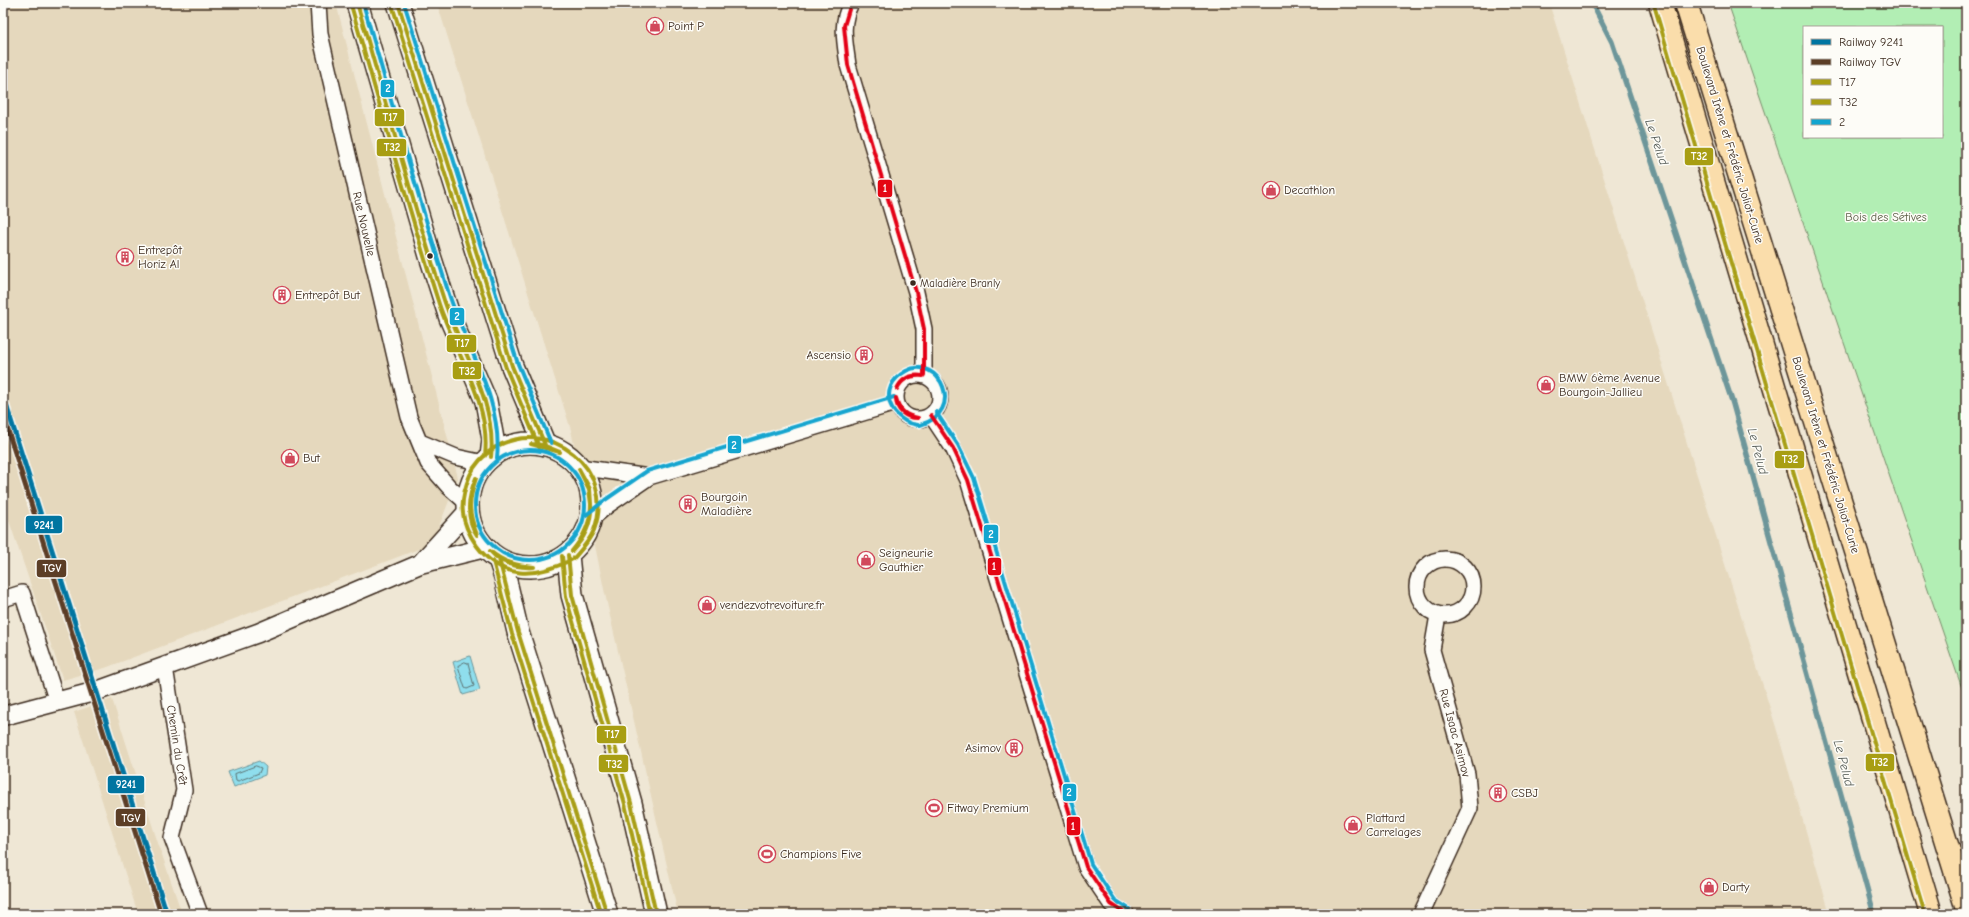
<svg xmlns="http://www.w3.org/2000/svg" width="1969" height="917" viewBox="0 0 1969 917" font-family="'Comic Neue',sans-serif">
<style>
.built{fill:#e5d8bd}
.green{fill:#b2eeb4;stroke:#768c69;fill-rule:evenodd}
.water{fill:#8fdeed;stroke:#6d969a}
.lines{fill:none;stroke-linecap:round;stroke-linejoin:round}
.shore{stroke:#5d7271;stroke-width:1}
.stream{stroke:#6d969a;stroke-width:5.5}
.minor-casing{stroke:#3b2a1e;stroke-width:18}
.tertiary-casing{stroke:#3b2a1e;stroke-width:21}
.secondary-casing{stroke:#3b2a1e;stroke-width:24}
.primary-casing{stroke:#3b2a1e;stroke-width:25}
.minor{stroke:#fdfcf7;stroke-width:15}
.tertiary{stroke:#fdfcf7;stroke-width:18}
.secondary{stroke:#fdfcf7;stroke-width:21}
.primary{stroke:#faddab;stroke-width:22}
.bus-1-casing{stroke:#fdfcf7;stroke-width:7}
.bus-2-casing{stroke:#fdfcf7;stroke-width:7}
.bus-3-casing{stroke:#fdfcf7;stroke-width:7}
.bus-4-casing{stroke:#fdfcf7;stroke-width:7}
.bus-1{stroke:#a89e13;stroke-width:4}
.bus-2{stroke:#a89e13;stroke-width:4}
.bus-3{stroke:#12a5cf;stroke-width:4}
.bus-4{stroke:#e40613;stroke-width:4}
.rail-1-casing{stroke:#fdfcf7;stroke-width:8}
.rail-2-casing{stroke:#fdfcf7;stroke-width:8}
.rail-1{stroke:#0075a1;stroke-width:5}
.rail-2{stroke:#5c3e26;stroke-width:5}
.bus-dot{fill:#3b2a1e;stroke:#fdfcf7;stroke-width:1.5}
.labels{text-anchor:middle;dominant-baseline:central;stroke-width:3;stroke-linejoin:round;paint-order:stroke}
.bus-label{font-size:11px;fill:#3b2a1e;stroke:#fdfcf7;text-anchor:start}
.poi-label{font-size:12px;fill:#3b2a1e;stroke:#fdfcf7;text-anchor:start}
.street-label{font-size:12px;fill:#3b2a1e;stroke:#fdfcf7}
.park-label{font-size:12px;fill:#595b44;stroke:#fdfcf7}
.water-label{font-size:13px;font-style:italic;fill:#505752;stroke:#fdfcf7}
.line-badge{stroke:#fdfcf7;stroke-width:1.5}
.badge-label{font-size:11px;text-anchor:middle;font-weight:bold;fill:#fff}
</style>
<rect width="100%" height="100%" fill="#efe7d5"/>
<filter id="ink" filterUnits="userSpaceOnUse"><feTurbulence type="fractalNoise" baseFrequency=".025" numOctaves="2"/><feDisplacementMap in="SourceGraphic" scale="8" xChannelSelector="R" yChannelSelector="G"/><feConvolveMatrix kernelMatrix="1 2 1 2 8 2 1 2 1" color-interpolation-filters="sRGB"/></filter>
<g filter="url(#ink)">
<!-- built -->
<path class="built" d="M 3,3 L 336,3 L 458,478 L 432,544 L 105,668 L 63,680 L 3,503 Z
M 437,3 L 1549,3 L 1775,724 L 1830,914 L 678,914 L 605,594 L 571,430 Z
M 112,699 L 155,834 L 182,914 L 138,914 L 74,712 Z"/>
<!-- green -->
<path class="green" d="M 1728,3 L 1966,3 L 1966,700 ZM 1804,27 L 1942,27 L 1942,137 L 1804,137 Z"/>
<!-- water -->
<path class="water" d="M 470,656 L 480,690 L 463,695 L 453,662 Z
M 259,761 L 266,767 L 265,775 L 234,787 L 228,772 Z"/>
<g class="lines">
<!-- shore -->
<path class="shore" d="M 465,662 L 468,663 L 474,686 L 467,689 L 465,688 L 458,666 Z
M 256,766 L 261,768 L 259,773 L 238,781 L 236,780 L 235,774 Z"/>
<!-- stream -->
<path class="stream" d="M 1592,3 L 1612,42 L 1733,404 L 1874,914"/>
<defs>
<path id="minor" d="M 318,3 L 320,34 L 409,417 L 428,463 L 449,487 L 468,504
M 851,3 C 840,24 845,42 848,65 L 916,292 L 924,329 L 924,375
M896 397a22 22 0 1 1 44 0a22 22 0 1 1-44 0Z
M 931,415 L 953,448 L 968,480 L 1086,867 L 1111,904 L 1126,914
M 420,442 L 456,457 L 484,463
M 579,467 L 649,477
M 590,520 L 608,505 L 649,477 L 896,403
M1417 587a28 28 0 1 1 56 0a28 28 0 1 1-56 0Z
M 3,599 L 22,593 L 57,702
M 165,667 L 184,790 L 172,838 L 200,914
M 1421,914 L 1470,808 L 1467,774 L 1432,650 L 1438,615"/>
<path id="tertiary" d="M 420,564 L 468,511
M 3,716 L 97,691 L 258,633 L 420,564 L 485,548"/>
<path id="secondary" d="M 357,3 L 430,256 L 450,318 L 486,401 L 493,439 L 491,457
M 398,3 L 512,366 L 545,445
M468 505a62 62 0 1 1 124 0a62 62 0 1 1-124 0Z
M 568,555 L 572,595 L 631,803 L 656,914
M 499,559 L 505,577 L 518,632 L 607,914"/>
<path id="primary" d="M 1660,3 L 1931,914
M 1686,3 L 1966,906"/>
</defs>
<!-- minor casing -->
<use href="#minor" class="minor-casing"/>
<!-- tertiary casing -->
<use href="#tertiary" class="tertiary-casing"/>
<!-- secondary casing -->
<use href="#secondary" class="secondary-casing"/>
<!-- primary casing -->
<use href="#primary" class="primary-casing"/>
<!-- minor -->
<use href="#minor" class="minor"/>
<!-- tertiary -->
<use href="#tertiary" class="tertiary"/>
<!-- secondary -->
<use href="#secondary" class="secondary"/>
<!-- primary -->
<use href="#primary" class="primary"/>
<defs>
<path id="bus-1" d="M 357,3 C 386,102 412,202 444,300 C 461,351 497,401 491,457
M 398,3 L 512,366 L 545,445
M 531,444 L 543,445 L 560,452
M 531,444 L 560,452
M 579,469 L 590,489 L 591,504
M 579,469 L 589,489 L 591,504
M 476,478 C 468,501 468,513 477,535
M 476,478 C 468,496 465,518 477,535
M 490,551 C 503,562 516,566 534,567
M 490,551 C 501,564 516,568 534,567
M 572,551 C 584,537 591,522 591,504
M 572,551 C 585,538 592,522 591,504
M 568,555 L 572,595 L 631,803 L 656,914
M 499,559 L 518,632 L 607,914"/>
<path id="bus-2" d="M 351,5 C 380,105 407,205 439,304 C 456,355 491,402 485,456
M 392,5 L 506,368 L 539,447
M 1654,5 L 1925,914
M 562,556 L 566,597 L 625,804 L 650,914
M 571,560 C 535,578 502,580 477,546 C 470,536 464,525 463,513 C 461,499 465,487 470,475 C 475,464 484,455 494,448 C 549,415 617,469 594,530 C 589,542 581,550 573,559
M 493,561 L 512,634 L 601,914"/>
<path id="bus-3" d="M 363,3 C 391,100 418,198 449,294 C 466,348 503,399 497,458
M 404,3 L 518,364 L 551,443
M 936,412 L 958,445 L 974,478 L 1091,864 L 1115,900 L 1129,909
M 918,425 C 900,423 883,405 891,386 C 894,379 899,375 906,371 C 939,354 967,412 920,425
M475 505a55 55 0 1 1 110 0a55 55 0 1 1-110 0Z
M 586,515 L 605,500 L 647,471 L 894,397"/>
<path id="bus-4" d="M 851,3 L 844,26 L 848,65 L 916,292 L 924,329 L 924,375
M 897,389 C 902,378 910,374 923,376
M 897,389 C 902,378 911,375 923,376
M 896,398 C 899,410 905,416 918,418
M 896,398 C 896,411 906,418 918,418
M 931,415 L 953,448 L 968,480 L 1086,867 L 1111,904 L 1126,914"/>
</defs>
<!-- bus-1 casing -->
<use href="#bus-1" class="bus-1-casing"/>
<!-- bus-2 casing -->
<use href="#bus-2" class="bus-2-casing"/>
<!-- bus-3 casing -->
<use href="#bus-3" class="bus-3-casing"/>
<!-- bus-4 casing -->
<use href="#bus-4" class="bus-4-casing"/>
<!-- bus-1 -->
<use href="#bus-1" class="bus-1"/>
<!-- bus-2 -->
<use href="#bus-2" class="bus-2"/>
<!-- bus-3 -->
<use href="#bus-3" class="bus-3"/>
<!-- bus-4 -->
<use href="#bus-4" class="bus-4"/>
<defs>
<path id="rail-1" d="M 3,395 L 167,914"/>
<path id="rail-2" d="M 3,415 L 161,914"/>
</defs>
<!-- rail-1 casing -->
<use href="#rail-1" class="rail-1-casing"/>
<!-- rail-2 casing -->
<use href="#rail-2" class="rail-2-casing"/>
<!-- rail-1 -->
<use href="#rail-1" class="rail-1"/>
<!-- rail-2 -->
<use href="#rail-2" class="rail-2"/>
</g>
</g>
<!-- icons -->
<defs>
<symbol id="shop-ring" viewBox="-11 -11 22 22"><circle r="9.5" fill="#fdfcf7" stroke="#d1495b" stroke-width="1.5"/><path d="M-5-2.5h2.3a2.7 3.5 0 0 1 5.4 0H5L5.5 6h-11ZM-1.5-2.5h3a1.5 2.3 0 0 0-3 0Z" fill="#d1495b"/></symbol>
<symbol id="building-ring" viewBox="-11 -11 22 22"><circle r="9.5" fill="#fdfcf7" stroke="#d1495b" stroke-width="1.5"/><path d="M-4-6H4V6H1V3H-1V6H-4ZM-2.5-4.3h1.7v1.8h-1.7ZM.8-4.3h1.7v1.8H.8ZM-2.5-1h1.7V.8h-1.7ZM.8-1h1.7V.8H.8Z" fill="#d1495b"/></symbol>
<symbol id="stadium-ring" viewBox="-11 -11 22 22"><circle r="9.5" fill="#fdfcf7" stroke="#d1495b" stroke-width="1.5"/><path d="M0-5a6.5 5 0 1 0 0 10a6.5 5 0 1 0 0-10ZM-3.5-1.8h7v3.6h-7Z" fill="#d1495b"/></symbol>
</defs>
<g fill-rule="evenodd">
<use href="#shop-ring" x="645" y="16" width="20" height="20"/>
<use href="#shop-ring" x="1261" y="180" width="20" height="20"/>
<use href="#building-ring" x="115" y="247" width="20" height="20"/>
<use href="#building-ring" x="272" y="285" width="20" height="20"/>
<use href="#building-ring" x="854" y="345" width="20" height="20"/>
<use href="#shop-ring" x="1536" y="375" width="20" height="20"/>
<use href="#shop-ring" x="280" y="448" width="20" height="20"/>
<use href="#building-ring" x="678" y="494" width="20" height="20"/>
<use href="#shop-ring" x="856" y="550" width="20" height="20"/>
<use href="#shop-ring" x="697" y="595" width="20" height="20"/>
<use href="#building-ring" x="1004" y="738" width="20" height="20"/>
<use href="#building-ring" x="1488" y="783" width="20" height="20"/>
<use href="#stadium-ring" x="924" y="798" width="20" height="20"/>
<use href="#shop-ring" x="1343" y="815" width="20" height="20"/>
<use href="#stadium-ring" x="757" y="844" width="20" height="20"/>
<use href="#shop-ring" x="1699" y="877" width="20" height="20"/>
</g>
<!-- markers -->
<g class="bus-dot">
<circle cx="430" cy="256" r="3.5"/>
<circle cx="913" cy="283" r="3.5"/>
</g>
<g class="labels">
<!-- bus labels -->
<g class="bus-label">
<text x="920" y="283">Maladière Branly</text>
</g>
<!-- poi labels -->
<g class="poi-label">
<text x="668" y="26">Point P</text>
<text x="1284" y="190">Decathlon</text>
<text x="138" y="250">Entrepôt<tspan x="138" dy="14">Horiz Al</tspan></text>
<text x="295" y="295">Entrepôt But</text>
<text x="851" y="355" text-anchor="end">Ascensio</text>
<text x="1559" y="378">BMW 6ème Avenue<tspan x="1559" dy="14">Bourgoin-Jallieu</tspan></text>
<text x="303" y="458">But</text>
<text x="701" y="497">Bourgoin<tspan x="701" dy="14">Maladière</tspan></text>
<text x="879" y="553">Seigneurie<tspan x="879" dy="14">Gauthier</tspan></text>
<text x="720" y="605">vendezvotrevoiture.fr</text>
<text x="1001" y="748" text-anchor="end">Asimov</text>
<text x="1511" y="793">CSBJ</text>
<text x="947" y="808">Fitway Premium</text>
<text x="1366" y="818">Plattard<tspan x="1366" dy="14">Carrelages</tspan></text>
<text x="780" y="854">Champions Five</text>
<text x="1722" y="887">Darty</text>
</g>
<!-- street labels -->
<g class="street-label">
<text transform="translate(1730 145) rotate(73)">Boulevard Irène et Frédéric Joliot-Curie</text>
<text transform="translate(364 224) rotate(77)">Rue Nouvelle</text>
<text transform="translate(1826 455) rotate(73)">Boulevard Irène et Frédéric Joliot-Curie</text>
<text transform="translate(1455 733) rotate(75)">Rue Isaac Asimov</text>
<text transform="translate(177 745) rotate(81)">Chemin du Crêt</text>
</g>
<!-- park labels -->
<g class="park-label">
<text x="1886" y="217">Bois des Sétives</text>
</g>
<!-- water labels -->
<g class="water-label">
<text transform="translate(1657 142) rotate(71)">Le Pelud</text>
<text transform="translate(1758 451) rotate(75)">Le Pelud</text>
<text transform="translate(1844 763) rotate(75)">Le Pelud</text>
</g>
</g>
<g class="line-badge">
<rect x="380" y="79" width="15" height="19" rx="4" fill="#12a5cf"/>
<rect x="374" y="108" width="31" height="19" rx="4" fill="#a89e13"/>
<rect x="376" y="138" width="31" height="19" rx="4" fill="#a89e13"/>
<rect x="1684" y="147" width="30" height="19" rx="4" fill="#a89e13"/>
<rect x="877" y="179" width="16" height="19" rx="4" fill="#e40613"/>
<rect x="449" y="307" width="16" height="19" rx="4" fill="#12a5cf"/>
<rect x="446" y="334" width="31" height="19" rx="4" fill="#a89e13"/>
<rect x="452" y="361" width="30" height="19" rx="4" fill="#a89e13"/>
<rect x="727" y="435" width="15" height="19" rx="4" fill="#12a5cf"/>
<rect x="1774" y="450" width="31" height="19" rx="4" fill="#a89e13"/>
<rect x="25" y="515" width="38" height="19" rx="4" fill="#0075a1"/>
<rect x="983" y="524" width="16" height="20" rx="4" fill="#12a5cf"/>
<rect x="987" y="557" width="15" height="19" rx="4" fill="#e40613"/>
<rect x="36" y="559" width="31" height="19" rx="4" fill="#5c3e26"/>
<rect x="596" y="725" width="31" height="19" rx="4" fill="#a89e13"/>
<rect x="1865" y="753" width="30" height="19" rx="4" fill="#a89e13"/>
<rect x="598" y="754" width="31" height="19" rx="4" fill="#a89e13"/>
<rect x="107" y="775" width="38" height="19" rx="4" fill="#0075a1"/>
<rect x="1062" y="783" width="15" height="19" rx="4" fill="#12a5cf"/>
<rect x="115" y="808" width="31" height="19" rx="4" fill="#5c3e26"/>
<rect x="1066" y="816" width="15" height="20" rx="4" fill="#e40613"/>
</g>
<g class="badge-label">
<text x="388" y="92">2</text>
<text x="390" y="121">T17</text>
<text x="392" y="151">T32</text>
<text x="1699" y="160">T32</text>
<text x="885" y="192">1</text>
<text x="457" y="320">2</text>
<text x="462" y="347">T17</text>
<text x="467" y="375">T32</text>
<text x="734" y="449">2</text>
<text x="1790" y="463">T32</text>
<text x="44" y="529">9241</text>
<text x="991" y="538">2</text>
<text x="994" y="570">1</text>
<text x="52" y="572">TGV</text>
<text x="612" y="738">T17</text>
<text x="1880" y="766">T32</text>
<text x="614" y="768">T32</text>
<text x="126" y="788">9241</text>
<text x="1069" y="796">2</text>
<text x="131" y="822">TGV</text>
<text x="1073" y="830">1</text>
</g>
<!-- margin -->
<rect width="1969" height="917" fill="none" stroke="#fdfcf7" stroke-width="16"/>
<rect x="8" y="8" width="1953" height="901" fill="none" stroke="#3b2a1e" stroke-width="1.5" filter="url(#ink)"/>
<!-- legend -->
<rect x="1803" y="26" width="140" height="112" fill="#fdfcf7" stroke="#afa8a0"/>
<rect x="1811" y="39" width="20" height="6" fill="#0075a1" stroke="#afa8a0"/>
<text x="1839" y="46" font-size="12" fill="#3b2a1e">Railway 9241</text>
<rect x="1811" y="59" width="20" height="6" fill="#5c3e26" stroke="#afa8a0"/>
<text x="1839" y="66" font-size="12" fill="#3b2a1e">Railway TGV</text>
<rect x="1811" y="79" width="20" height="6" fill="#a89e13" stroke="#afa8a0"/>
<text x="1839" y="86" font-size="12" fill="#3b2a1e">T17</text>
<rect x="1811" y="99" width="20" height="6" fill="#a89e13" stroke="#afa8a0"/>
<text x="1839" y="106" font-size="12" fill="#3b2a1e">T32</text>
<rect x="1811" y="119" width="20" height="6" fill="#12a5cf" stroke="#afa8a0"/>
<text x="1839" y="126" font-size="12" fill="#3b2a1e">2</text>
</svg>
